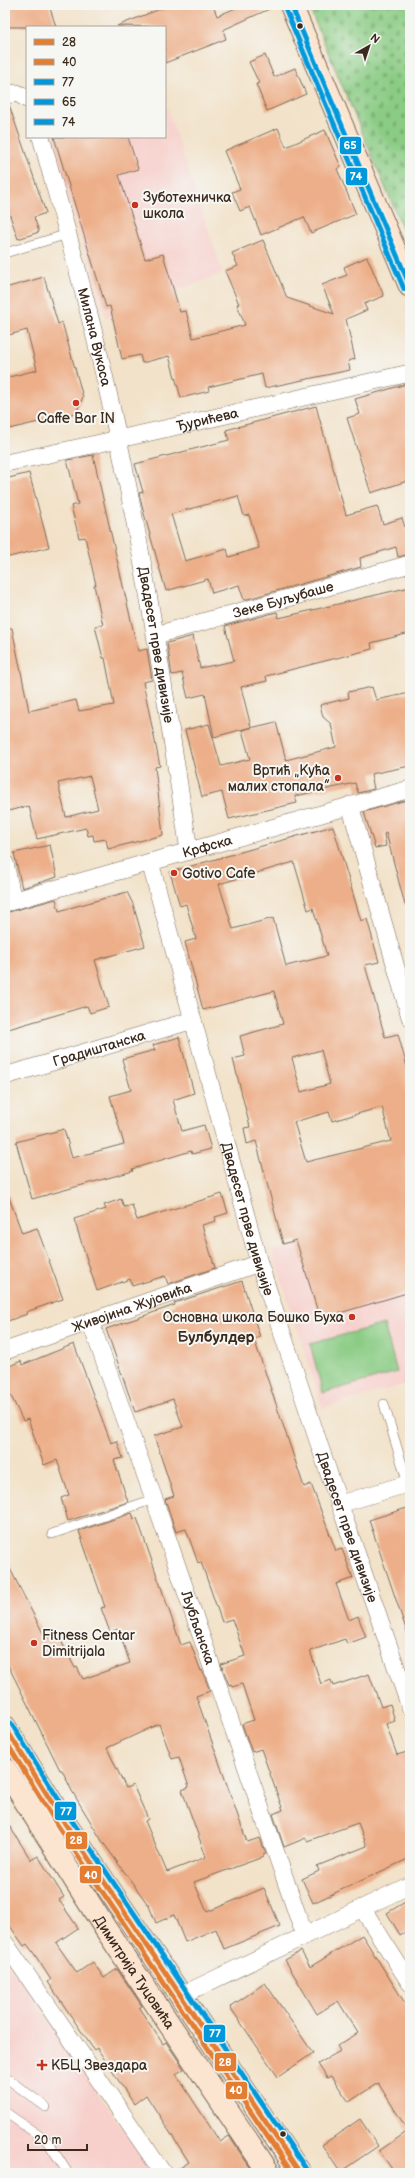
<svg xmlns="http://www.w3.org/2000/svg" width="415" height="2178" viewBox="0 0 415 2178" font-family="'Balsamiq Sans',sans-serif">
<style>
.built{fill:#f7d0cc}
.grass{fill:#8bcc85;stroke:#637b52}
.cemetery{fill:url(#cemetery-stones);stroke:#637b52}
.building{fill:#edaf89;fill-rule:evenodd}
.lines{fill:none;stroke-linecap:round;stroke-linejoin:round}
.lane-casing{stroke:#7b6a5a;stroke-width:10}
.street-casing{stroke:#7b6a5a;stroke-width:18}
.secondary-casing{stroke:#7b6a5a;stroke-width:24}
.lane{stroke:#fff;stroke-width:9}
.street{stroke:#fff;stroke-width:17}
.secondary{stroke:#fce5d0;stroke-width:22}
.bus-1-casing{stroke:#f6f6f2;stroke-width:8}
.bus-2-casing{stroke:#f6f6f2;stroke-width:8}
.bus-3-casing{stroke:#f6f6f2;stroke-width:8}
.bus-4-casing{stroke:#f6f6f2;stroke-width:8}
.bus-5-casing{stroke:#f6f6f2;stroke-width:8}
.bus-1{stroke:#e27d32;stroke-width:5}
.bus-2{stroke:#e27d32;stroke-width:5}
.bus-3{stroke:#0098da;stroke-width:5}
.bus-4{stroke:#0098da;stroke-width:5}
.bus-5{stroke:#0098da;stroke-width:5}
.bus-dot{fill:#3b2a1e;stroke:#f6f6f2;stroke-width:1.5}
.poi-dot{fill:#c8321e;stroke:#f6f6f2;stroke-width:1.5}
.labels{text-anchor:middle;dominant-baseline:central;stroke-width:4;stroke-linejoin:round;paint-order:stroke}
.poi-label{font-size:14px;fill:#3b2a1e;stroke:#f6f6f2;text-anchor:start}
.street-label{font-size:14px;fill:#3b2a1e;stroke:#f6f6f2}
.neighbourhood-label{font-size:15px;font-weight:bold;fill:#3b2a1e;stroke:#f6f6f2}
.line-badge{stroke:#f6f6f2;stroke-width:1.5}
.badge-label{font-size:11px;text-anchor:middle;font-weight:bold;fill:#fff}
</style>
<defs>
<pattern id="cemetery-stones" width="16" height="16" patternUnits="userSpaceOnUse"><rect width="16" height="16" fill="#8bcc85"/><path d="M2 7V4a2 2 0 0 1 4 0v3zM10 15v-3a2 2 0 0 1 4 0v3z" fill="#79af72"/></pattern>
</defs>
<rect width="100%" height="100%" fill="#f6f6f2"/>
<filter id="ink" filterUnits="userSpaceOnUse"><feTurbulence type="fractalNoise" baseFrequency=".025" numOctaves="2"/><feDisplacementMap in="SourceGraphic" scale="8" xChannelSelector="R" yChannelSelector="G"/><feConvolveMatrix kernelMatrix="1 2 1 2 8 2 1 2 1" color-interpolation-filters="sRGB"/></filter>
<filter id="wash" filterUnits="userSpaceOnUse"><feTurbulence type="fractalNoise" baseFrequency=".012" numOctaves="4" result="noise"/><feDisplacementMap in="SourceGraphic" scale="16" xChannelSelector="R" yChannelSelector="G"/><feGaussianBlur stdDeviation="0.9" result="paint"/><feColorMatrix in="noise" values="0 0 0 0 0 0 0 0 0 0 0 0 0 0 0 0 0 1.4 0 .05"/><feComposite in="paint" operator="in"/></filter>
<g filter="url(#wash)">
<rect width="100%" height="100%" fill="#f2e2c9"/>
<!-- built -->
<path class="built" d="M 165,102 L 223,273 L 106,318 L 50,137 L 165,137 Z
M 410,1213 L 410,1383 L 323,1408 L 272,1251 Z
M 5,1958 L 153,2173 L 5,2173 Z"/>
<!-- grass -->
<path class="grass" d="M 384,1324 L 397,1372 L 323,1393 L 310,1344 Z"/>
<!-- cemetery -->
<path class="cemetery" d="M 308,5 L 410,5 L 410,246 Z"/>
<g id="blocks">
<!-- building -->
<path class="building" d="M 5,5 L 49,5 L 56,27 L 5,27 Z
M 170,5 L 213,5 L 217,16 L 243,5 L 278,5 L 223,30 L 226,39 L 165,63 L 165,27 L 117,26 Z
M 265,55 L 274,77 L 295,68 L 306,94 L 267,111 L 256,84 L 259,83 L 249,62 Z
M 5,105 L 9,105 L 46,213 L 34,217 L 39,232 L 18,239 L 5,201 Z
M 278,128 L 286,147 L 325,130 L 341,167 L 337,169 L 356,214 L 311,233 L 304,217 L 261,235 L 250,207 L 240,211 L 232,192 L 240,189 L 224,151 Z
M 54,137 L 128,137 L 138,169 L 119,175 L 145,259 L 163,254 L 180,312 L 186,311 L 193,338 L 245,325 L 237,304 L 239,304 L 225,271 L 238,266 L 232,253 L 263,240 L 287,298 L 334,314 L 322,285 L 347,275 L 344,267 L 367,257 L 384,296 L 364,304 L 367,310 L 346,319 L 355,359 L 348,361 L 350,370 L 265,388 L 262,374 L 208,387 L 209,391 L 181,398 L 169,356 L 142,363 L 140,355 L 122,359 L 110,306 L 106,307 Z
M 44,277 L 58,324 L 62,322 L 83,397 L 76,413 L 5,430 L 5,378 L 37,370 L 27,330 L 5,336 L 5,288 Z
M 410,383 L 410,480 L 371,493 L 347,418 L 360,414 L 355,399 Z
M 316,406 L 346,515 L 377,506 L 383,524 L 402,518 L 410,544 L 410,554 L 398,557 L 396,547 L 360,558 L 361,567 L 244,600 L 239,585 L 212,593 L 208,579 L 166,591 L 143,510 L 139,493 L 143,492 L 135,464 L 229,440 L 226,430 ZM 238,496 L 244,516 L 249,515 L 259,548 L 229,557 L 227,549 L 185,561 L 171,514 Z
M 93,455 L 138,651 L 147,649 L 152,680 L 143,682 L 160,766 L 155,767 L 163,835 L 108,849 L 106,839 L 94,841 L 93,835 L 88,836 L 86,828 L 37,839 L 29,806 L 8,811 L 5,795 L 5,628 L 12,628 L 29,711 L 76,700 L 79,711 L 114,705 L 105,658 L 103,658 L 95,626 L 103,625 L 94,585 L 96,585 L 85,537 L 79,538 L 71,506 L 78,504 L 67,460 ZM 90,776 L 98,809 L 66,817 L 58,783 Z
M 29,473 L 49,547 L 5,558 L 5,479 Z
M 410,587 L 410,633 L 371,643 L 372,649 L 266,676 L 267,681 L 241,687 L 251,727 L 214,737 L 205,694 L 188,698 L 182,673 L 172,675 L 167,643 L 193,636 L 200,668 L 234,661 L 225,626 L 277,612 L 279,618 Z
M 372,687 L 376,700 L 410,693 L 410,766 L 371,774 L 374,789 L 358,793 L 355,783 L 295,796 L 297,803 L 229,819 L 222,792 L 202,797 L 185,730 L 209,724 L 221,766 L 250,759 L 242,730 L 276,722 L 286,760 L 336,747 L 331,724 L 323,717 L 320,705 L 349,698 L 348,692 Z
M 410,799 L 410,905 L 405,905 L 386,833 L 384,834 L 386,846 L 375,848 L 364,812 Z
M 333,826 L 361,921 L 367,919 L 379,962 L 365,965 L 385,1037 L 398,1034 L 410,1078 L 410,1292 L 320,1319 L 296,1240 L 283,1244 L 256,1141 L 247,1144 L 244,1128 L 250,1127 L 233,1059 L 245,1056 L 240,1036 L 283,1024 L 274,991 L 203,1010 L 185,942 L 196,939 L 186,904 L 180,906 L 170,872 ZM 294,862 L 308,910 L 313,908 L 327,956 L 286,966 L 273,918 L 233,929 L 219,884 ZM 321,1050 L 330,1084 L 301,1092 L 292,1058 ZM 382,1107 L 391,1141 L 306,1162 L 294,1122 L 329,1112 L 332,1121 Z
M 50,845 L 57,877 L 22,888 L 14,853 Z
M 127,892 L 133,904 L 145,946 L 95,960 L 109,1007 L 90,1013 L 87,1006 L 5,1030 L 5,913 L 56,899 L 59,911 Z
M 179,1037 L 194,1093 L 173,1100 L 182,1131 L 204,1125 L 211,1149 L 192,1154 L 191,1151 L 132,1169 L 133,1171 L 32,1199 L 16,1142 L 64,1129 L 72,1158 L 124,1144 L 110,1096 L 131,1090 L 122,1059 L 155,1050 L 153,1045 Z
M 7,1192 L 22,1233 L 37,1228 L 63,1299 L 26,1312 L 27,1314 L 5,1322 L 5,1193 Z
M 222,1194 L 228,1213 L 215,1217 L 216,1221 L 202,1225 L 215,1268 L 168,1284 L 165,1276 L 132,1286 L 130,1279 L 97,1291 L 74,1219 L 106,1209 L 104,1205 L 121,1199 L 124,1207 L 132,1205 L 137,1220 Z
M 242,1281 L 260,1337 L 254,1339 L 304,1487 L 311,1484 L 336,1551 L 342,1549 L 353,1578 L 336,1584 L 349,1620 L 358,1616 L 366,1637 L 347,1644 L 345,1639 L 310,1651 L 321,1684 L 331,1680 L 333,1686 L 369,1674 L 381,1707 L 390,1704 L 395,1721 L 386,1724 L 397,1755 L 407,1752 L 410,1762 L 410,1858 L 313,1903 L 302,1879 L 319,1871 L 317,1866 L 367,1846 L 358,1823 L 307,1841 L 306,1838 L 284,1847 L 273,1814 L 283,1810 L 261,1749 L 252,1752 L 242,1724 L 254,1720 L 242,1684 L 232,1687 L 231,1684 L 229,1685 L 221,1664 L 245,1656 L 232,1619 L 222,1622 L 201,1562 L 198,1563 L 186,1529 L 176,1532 L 165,1499 L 174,1496 L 154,1436 L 183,1427 L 173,1399 L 135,1412 L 106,1329 L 175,1305 L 174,1303 Z
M 74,1344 L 111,1443 L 117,1441 L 123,1458 L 114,1460 L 128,1502 L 68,1521 L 61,1498 L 69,1495 L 57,1460 L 44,1465 L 28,1419 L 23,1421 L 11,1396 L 5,1399 L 5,1368 L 21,1361 L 22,1365 Z
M 410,1507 L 410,1634 L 408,1635 L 369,1520 Z
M 132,1513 L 134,1519 L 137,1518 L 181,1645 L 190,1642 L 201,1671 L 202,1670 L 210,1691 L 196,1696 L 247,1842 L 260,1838 L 266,1854 L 263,1855 L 263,1857 L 194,1882 L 207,1912 L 264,1888 L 280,1926 L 224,1949 L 216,1929 L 185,1942 L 174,1915 L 156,1923 L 149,1906 L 102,1841 L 72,1791 L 62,1770 L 60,1770 L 5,1659 L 5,1559 L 46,1639 L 57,1633 L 75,1668 L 77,1667 L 83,1679 L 130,1663 L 118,1629 L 110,1632 L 101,1608 L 105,1607 L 79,1531 ZM 159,1724 L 172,1759 L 179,1757 L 189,1787 L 182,1790 L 206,1857 L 167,1872 L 145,1821 L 148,1819 L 133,1785 L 126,1788 L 107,1748 Z
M 5,1819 L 31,1860 L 38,1856 L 64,1897 L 59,1900 L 78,1928 L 56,1943 L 77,1973 L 93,1962 L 104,1978 L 117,1969 L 142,2006 L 139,2008 L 163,2044 L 166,2042 L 184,2069 L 176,2074 L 220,2142 L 229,2136 L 254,2173 L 173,2173 L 189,2162 L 146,2095 L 134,2104 L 97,2048 L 94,2050 L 48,1982 L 51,1980 L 35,1955 L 27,1944 L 24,1946 L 5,1919 Z
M 410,1899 L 410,1929 L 400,1935 L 387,1913 Z
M 362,1935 L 410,2011 L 410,2165 L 398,2173 L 395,2173 L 379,2151 L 408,2131 L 378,2083 L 349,2102 L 331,2076 L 327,2078 L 318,2064 L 340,2051 L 337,2046 L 358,2033 L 338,2001 L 317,2014 L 285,1960 L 301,1951 L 310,1967 Z
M 265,1983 L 313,2053 L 278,2077 L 230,2007 Z
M 360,2119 L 378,2146 L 340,2172 L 322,2145 Z"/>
</g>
</g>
<g filter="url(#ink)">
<use href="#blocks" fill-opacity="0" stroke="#7b6a5a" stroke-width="1"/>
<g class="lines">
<defs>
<path id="lane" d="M 5,253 L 68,234
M 384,1404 L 408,1484
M 52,1534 L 154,1499
M 5,2077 L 46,2107
M 5,2112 L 47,2141 L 68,2173"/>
<g id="street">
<path d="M 5,95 L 17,93 L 27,99"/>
<path id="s1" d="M 41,137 C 66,228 92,318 112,410 C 144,556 167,704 189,851"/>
<path id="s2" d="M 5,463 C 141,436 275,403 410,373"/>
<path id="s3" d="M 156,635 L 410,564"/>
<path d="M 350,805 L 410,1017"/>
<path id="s4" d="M 150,862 L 259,1263 L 330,1477 L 410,1707"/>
<path d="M 5,863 L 13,901"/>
<path id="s5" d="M 5,903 L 410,789"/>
<path id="s6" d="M 5,1076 L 193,1020"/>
<path id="s7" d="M 90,1321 L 154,1499 L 304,1934"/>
<path id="s8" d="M 5,1351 L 259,1263"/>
<path d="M 340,1504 L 410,1483"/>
<path d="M 362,1908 L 410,1983"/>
<path d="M 5,1943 L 163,2173"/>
<path d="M 180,1996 L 410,1885"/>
</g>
<g id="secondary">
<path d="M 291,5 L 410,286"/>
<path d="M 5,1727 L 64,1822 L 300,2173"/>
<path id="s9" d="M 5,1769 L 105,1928 L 269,2173"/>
</g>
</defs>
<!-- lane casing -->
<use href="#lane" class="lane-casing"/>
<!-- street casing -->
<use href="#street" class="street-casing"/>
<!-- secondary casing -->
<use href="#secondary" class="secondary-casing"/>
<!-- lane -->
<use href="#lane" class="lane"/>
<!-- street -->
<use href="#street" class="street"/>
<!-- secondary -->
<use href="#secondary" class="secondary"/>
<defs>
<path id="bus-1" d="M 5,1727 L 64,1822 L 300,2173"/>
<path id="bus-2" d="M 5,1740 L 58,1826 L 292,2173"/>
<path id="bus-3" d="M 11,1723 L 70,1818 L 306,2169"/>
<path id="bus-4" d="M 291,5 L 410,286"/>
<path id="bus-5" d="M 285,8 L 404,289"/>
</defs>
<!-- bus-1 casing -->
<use href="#bus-1" class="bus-1-casing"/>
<!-- bus-2 casing -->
<use href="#bus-2" class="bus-2-casing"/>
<!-- bus-3 casing -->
<use href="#bus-3" class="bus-3-casing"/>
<!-- bus-4 casing -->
<use href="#bus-4" class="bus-4-casing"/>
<!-- bus-5 casing -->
<use href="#bus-5" class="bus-5-casing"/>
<!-- bus-1 -->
<use href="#bus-1" class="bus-1"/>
<!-- bus-2 -->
<use href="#bus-2" class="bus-2"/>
<!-- bus-3 -->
<use href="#bus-3" class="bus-3"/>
<!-- bus-4 -->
<use href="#bus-4" class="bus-4"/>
<!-- bus-5 -->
<use href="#bus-5" class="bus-5"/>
</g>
</g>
<!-- markers -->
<g class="bus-dot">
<circle cx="300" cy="26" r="3.5"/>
<circle cx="283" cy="2134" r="3.5"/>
</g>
<g class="poi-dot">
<circle cx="135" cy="205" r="4"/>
<circle cx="76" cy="403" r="4"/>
<circle cx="338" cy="778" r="4"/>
<circle cx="174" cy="873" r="4"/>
<circle cx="352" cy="1317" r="4"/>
<circle cx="34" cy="1643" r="4"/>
<path d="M40 2059h4v4h4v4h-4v4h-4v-4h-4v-4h4z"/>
</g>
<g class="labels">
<!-- poi labels -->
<g class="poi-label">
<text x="143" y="197">Зуботехничка<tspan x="143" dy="16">школа</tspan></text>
<text x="76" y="418" text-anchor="middle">Caffe Bar IN</text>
<text x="330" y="770" text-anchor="end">Вртић „Кућа<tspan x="330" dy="16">малих стопала”</tspan></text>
<text x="182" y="873">Gotivo Cafe</text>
<text x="344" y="1317" text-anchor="end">Основна школа Бошко Буха</text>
<text x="42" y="1635">Fitness Centar<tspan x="42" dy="16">Dimitrijala</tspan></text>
<text x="51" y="2065">КБЦ Звездара</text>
</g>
<!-- street labels -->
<g class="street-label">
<text stroke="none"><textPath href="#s1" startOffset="207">Милана Вукоса</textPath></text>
<text stroke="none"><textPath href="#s2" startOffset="207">Ђурићева</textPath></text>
<text stroke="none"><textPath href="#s3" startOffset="132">Зеке Буљубаше</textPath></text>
<text stroke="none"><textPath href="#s1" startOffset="521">Двадесет прве дивизије</textPath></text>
<text stroke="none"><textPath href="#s5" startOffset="210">Крфска</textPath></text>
<text stroke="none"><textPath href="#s6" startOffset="98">Градиштанска</textPath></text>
<text stroke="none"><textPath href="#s4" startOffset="370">Двадесет прве дивизије</textPath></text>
<text stroke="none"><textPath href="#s8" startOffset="134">Живојина Жујовића</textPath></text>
<text stroke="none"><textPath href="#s4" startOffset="694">Двадесет прве дивизије</textPath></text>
<text stroke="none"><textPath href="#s7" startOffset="325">Љубљанска</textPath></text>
<text stroke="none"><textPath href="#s9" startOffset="241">Димитрија Туцовића</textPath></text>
</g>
<!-- neighbourhood labels -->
<g class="neighbourhood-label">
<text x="216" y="1337">Булбулдер</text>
</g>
</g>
<g class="line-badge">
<rect x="339" y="136" width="23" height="19" rx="4" fill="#0098da"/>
<rect x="345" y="167" width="23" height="19" rx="4" fill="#0098da"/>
<rect x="54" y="1801" width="23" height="20" rx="4" fill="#0098da"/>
<rect x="65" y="1831" width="23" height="19" rx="4" fill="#e27d32"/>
<rect x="79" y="1865" width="23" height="19" rx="4" fill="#e27d32"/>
<rect x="203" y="2024" width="23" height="19" rx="4" fill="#0098da"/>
<rect x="214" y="2052" width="23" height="20" rx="4" fill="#e27d32"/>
<rect x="225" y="2081" width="23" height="19" rx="4" fill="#e27d32"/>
</g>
<g class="badge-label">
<text x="350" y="149">65</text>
<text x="356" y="180">74</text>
<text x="66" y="1815">77</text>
<text x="76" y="1844">28</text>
<text x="91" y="1879">40</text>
<text x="215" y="2037">77</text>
<text x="225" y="2066">28</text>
<text x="236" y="2094">40</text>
</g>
<!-- margin -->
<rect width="415" height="2178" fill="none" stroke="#f6f6f2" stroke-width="20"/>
<!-- legend -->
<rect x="26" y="26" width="140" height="112" fill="#f6f6f2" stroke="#aba49d"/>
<rect x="34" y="39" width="20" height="6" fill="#e27d32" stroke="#aba49d"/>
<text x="62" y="46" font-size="12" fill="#3b2a1e">28</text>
<rect x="34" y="59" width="20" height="6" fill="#e27d32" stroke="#aba49d"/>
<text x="62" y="66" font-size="12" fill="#3b2a1e">40</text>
<rect x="34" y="79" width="20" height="6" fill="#0098da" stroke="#aba49d"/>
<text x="62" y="86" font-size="12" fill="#3b2a1e">77</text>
<rect x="34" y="99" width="20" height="6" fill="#0098da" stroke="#aba49d"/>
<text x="62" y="106" font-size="12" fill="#3b2a1e">65</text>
<rect x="34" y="119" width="20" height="6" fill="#0098da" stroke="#aba49d"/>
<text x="62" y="126" font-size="12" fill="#3b2a1e">74</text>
<!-- north arrow -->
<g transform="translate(369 46) rotate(39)" stroke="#f6f6f2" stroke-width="3" paint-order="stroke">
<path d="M0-3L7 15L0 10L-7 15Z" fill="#3b2a1e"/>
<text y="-6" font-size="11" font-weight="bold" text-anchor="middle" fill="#3b2a1e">N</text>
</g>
<!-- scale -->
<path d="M28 2144v6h59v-6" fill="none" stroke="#3b2a1e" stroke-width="2"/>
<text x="34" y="2144" font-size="12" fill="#3b2a1e" stroke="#f6f6f2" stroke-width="3" paint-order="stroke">20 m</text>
</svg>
